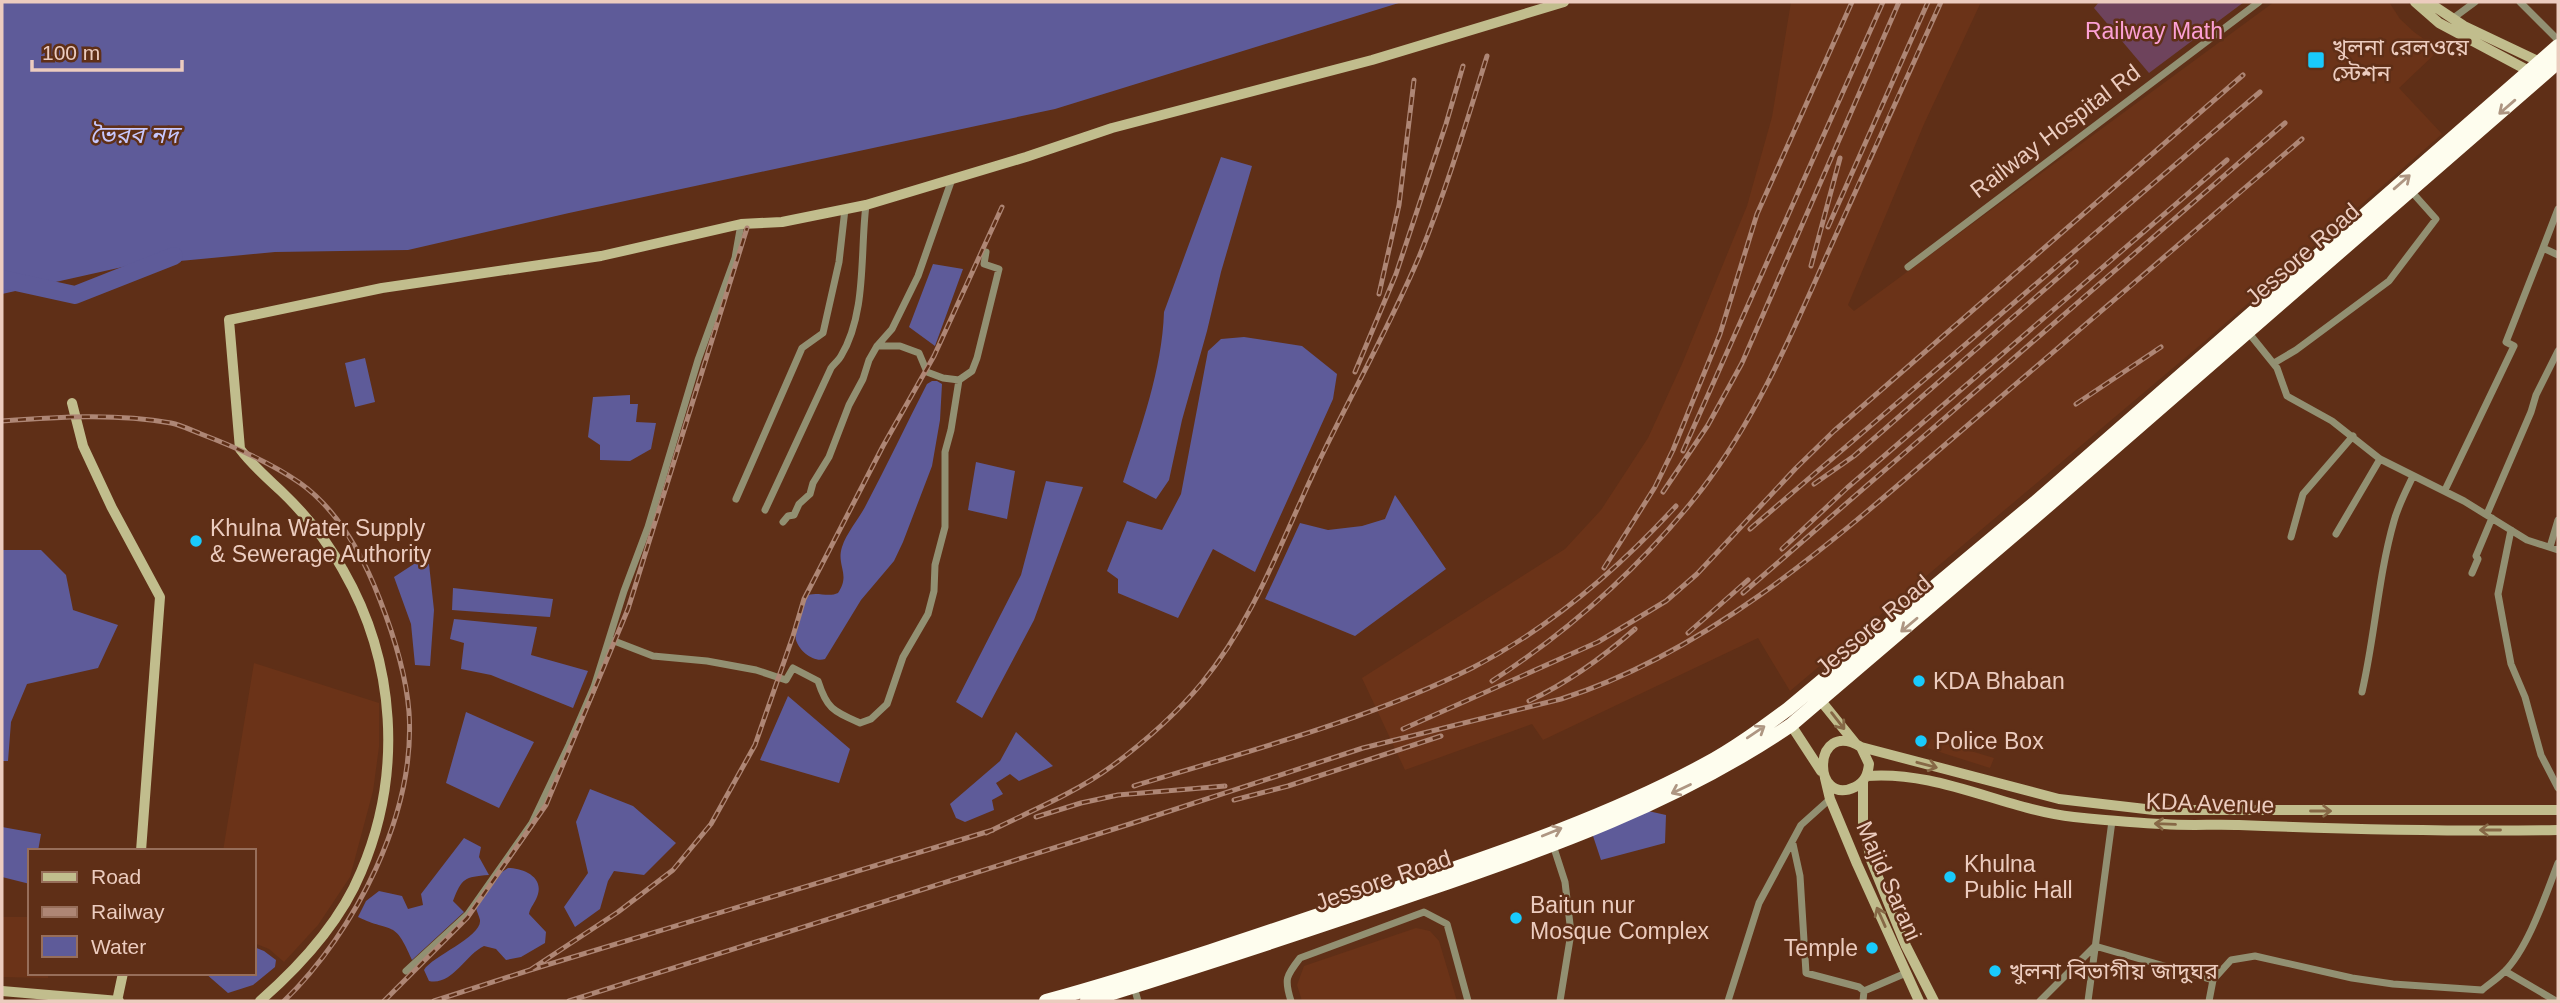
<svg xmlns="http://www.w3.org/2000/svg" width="2560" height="1003" viewBox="0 0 2560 1003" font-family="Helvetica,'Noto Sans Bengali',sans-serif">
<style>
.built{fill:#6b3318}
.green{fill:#6e435c}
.water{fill:#5e5b99}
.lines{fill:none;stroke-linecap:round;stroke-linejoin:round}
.river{stroke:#5e5b99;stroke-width:18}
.street{stroke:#929072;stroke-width:7}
.secondary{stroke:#c1bd8d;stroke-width:10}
.highway{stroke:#fefdee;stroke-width:14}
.rail-casing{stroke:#ae8675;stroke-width:5}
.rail{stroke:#5f2f17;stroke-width:2.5;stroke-dasharray:8;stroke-linecap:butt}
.oneway{stroke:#ae9682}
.oneway2{stroke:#866846}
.poi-dot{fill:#19cafc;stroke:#5f2f17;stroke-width:2.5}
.labels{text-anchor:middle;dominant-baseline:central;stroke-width:5;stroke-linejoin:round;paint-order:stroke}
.park-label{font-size:23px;fill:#fca0d5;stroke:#5f2f17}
.poi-label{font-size:23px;fill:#ecccbf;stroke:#5f2f17;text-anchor:start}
.street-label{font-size:23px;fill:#ecccbf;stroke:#5f2f17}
.water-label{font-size:24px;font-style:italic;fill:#c7c7fd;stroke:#5f2f17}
</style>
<rect width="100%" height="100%" fill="#5f2f17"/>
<!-- built -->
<path class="built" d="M 1791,2 L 1981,2 L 1924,124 L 1848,305 L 1854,311 L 2274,2 L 2389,2 L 2400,19 L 2414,32 L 2439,50 L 2399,88 L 2442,134 L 2205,341 L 1790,691 L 1758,638 L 1543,740 L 1532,724 L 1405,770 L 1362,678 L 1565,549 L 1601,510 L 1648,438 L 1682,364 L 1747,206 L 1772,117 Z
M 254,663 L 379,703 L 379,747 L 373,791 L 350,877 L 318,925 L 284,962 L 269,949 L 254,943 L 254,851 L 223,851 Z
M 1931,739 L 1994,758 L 1990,768 L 1927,748 Z
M 2,917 L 30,917 L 30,973 L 48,973 L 48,978 L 2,977 Z
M 1416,928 L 1430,931 L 1439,941 L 1457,1001 L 1302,1001 L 1297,985 L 1304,966 Z"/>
<!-- green -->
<path class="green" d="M 2099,2 L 2244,2 L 2149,73 L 2094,8 Z"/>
<!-- water -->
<path class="water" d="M 2,2 L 1402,2 L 1055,109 L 569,213 L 408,250 L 275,252 L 127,266 L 2,294 Z
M 1221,157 L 1252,166 L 1221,272 L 1207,331 L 1182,420 L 1169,480 L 1156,499 L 1123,482 C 1141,427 1162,370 1164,312 Z
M 933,264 L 963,269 L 935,346 L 909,327 Z
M 1244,337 L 1302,346 L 1337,374 L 1333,399 L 1255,572 L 1213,549 L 1178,618 L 1118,593 L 1118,579 L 1107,571 L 1127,521 L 1162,530 L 1181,494 L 1208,351 L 1221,339 Z
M 365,358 L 375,402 L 355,407 L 345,363 Z
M 932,381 L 937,381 L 942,384 L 940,420 L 932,466 L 903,542 L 894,561 L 861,600 L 825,659 C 814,663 799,651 796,640 C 794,635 802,602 806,597 C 813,590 828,598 838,593 C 851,574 836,566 842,547 C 847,532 859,519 866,505 C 887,465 906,425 927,384 Z
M 630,395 L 630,404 L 638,404 L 636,422 L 656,423 L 651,449 L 630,461 L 600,460 L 600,445 L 588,437 L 593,397 Z
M 976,462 L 1015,471 L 1007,519 L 968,510 Z
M 1046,481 L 1083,487 L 1034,620 L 982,718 L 956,702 L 1021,575 Z
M 1395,495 L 1446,569 L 1355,636 L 1265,599 L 1300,523 L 1328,530 L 1362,526 L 1385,519 Z
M 2,550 L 41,550 L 66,575 L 73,610 L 118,625 L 98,668 L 27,684 L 11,722 L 8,761 L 2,761 Z
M 417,562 L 429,564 L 434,610 L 430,666 L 415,665 L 411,624 L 394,577 Z
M 453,588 L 553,599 L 550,617 L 452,610 Z
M 454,619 L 537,627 L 531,655 L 588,671 L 573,708 L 491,675 L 461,669 L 464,643 L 450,639 Z
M 788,696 L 850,749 L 839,783 L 760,760 Z
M 466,712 L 534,742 L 499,808 L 446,783 Z
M 1016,732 L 1053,766 L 1019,781 L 1010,774 L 996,783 L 1003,794 L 992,800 L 994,810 L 965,822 L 956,818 L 950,804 L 1000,761 Z
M 590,789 L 633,806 L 676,843 L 644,875 L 614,871 L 608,881 L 600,909 L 575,927 L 564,907 L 588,873 L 576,822 Z
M 1639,809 L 1666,815 L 1665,843 L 1601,860 L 1591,830 Z
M 2,827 L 41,834 L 38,851 L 30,851 L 30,884 L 2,877 Z
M 464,838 L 481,847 L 479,857 L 489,875 C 464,877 462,878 453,901 L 464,912 L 412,960 C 394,918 393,934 358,917 L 366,901 L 379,891 L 402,896 L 408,909 L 423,905 L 421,894 Z
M 508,868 C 522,868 543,876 538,894 C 536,902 530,907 529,914 L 546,932 L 545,943 L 521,957 L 506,960 L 496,949 L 484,946 C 465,955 452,986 429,981 L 424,970 C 432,956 482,937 480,920 C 479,916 477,912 476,908 L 502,872 Z
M 254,947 L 264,951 L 276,960 L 275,967 L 253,985 L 228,993 L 205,973 L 254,973 Z"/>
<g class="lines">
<!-- river -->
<path class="river" d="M 2,279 L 75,295 L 174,256"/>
<!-- street -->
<path class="street" d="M 2520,2 L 2558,40
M 2452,19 L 2475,2
M 2543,248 L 2558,209
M 1908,267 L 2259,2
M 2248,332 L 2277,368 L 2287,396 L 2332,421 L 2380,459 L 2464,501 L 2527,540 L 2558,550
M 877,346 L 900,346 L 919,353 L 927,372 L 943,378 L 959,380
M 2274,363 L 2296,350 L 2389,281 L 2436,219 L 2411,191
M 2445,490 L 2514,346 L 2506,342 L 2543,248 L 2558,255
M 736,499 L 802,348 L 823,333 L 839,262 L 845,209
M 765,510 L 831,368 C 834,364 839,360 841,356 C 867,313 860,252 866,205
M 2487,514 L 2531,412 L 2536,395 L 2558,351
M 783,522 L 788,516 L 794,515 L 799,504 L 810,494 L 813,483 L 829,457 L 849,405 L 863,379 L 869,360 L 877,346 L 892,329 L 918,276 L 952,179
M 2511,530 L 2498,594 L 2504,627 L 2511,664 L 2525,697 L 2541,755 L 2558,788
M 2336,534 L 2380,459
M 2291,537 L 2303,494 L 2353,436
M 2550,547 L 2558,520
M 2472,573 L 2478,559 L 2476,556 L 2492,518
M 609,639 L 653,656 L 707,661 L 756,670 L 786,680 L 793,668 L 818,681 C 827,709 833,711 860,723 L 871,719 L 887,704 L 903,657 L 928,614 L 934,591 L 935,565 L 945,527 L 945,452 L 951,430 L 959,380 L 972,371 L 977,358 L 999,269 L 984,264 L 986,252
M 2362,692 C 2375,636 2378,577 2394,521 C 2398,506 2406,491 2413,476
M 1793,844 L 1800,876 L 1806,973 L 1859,987 L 1864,991
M 1553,845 L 1565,882 L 1571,933 L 1560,1001
M 406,971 L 468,914 L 532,823 L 569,745 L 594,687 L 624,591 L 648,527 L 698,360 L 735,258 L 741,224
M 2505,971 L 2556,1001
M 1134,987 L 1138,1001
M 1291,1001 C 1284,979 1286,976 1300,958 L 1424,912 L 1447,924 L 1468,1001
M 1728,1001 L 1759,903 L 1801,825 L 1830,799
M 1863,1001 L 1864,991 L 1906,973
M 2040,1001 L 2095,946 L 2213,980
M 2088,1001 L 2112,821
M 2209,1001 L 2213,980 L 2231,960 L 2255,956 L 2352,978 L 2393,984 L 2482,990 C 2489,984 2497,979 2504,972 C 2528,949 2546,894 2558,863"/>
<!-- secondary -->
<path class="secondary" d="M 2415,2 L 2439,23 L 2529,71
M 2428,2 L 2464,26 L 2540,62
M 72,403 L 83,446 L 112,508 L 160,597 L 141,851
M 1817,696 L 1855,743
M 1791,725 L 1821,771
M 1861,747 L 1869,764 C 1868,774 1865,782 1855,787 C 1811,808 1812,717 1861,747 L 2059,799 L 2154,810 L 2558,810
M 1866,776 C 1939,770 2003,809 2074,817 C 2104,820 2134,823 2164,824 C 2189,826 2214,824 2239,825 C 2345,829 2452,832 2558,830
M 1825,778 L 1830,799 L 1857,864 L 1919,1001
M 1863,782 L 1863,822 L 1871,860 L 1906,946 L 1934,1001
M 2,991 L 119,1001
M 117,1001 L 123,973
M 260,1001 C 300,966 340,923 361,872 C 403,774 396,662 343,570 C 327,540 305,514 281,491 C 266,477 252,465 240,449 L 229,320 L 382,288 L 601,256 L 741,224 L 782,222 L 866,205 L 1026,157 L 1112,128 L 1372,60 L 1564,2"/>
<!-- highway -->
<path class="highway" d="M 1046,1001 C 1169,967 1289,925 1409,884 C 1509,850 1611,815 1704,765 C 1734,749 1761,729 1788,709 L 2037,501 L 2558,46
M 1087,1001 C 1199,966 1310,930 1420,892 C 1549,848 1678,802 1791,725 L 2044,509 L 2558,62"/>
<defs>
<path id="rail" d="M 1828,227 L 1928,2
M 1811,266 L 1840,158
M 1379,294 L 1399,205 L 1414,80
M 1355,372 L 1396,274 L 1446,124 L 1463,66
M 2076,404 L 2161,347
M 2,421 C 58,417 115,413 171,423 C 181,425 191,430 201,434 C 235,447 270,462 300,483 C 338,510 364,558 380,600 C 394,636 406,673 409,712 C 416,814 355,932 284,1001
M 1683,451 L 1883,2
M 1814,484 L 1854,456 L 2076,262
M 1663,492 L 1708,425 L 1742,363 L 1899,2
M 1750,529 L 2260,92
M 1782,549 L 1847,488 L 2227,160
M 1604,568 L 1655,487 L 1673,450 L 1720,334 L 1757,214 L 1852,2
M 1743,593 L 2285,123
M 1688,633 L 1748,580
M 1492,681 C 1572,629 1643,565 1702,489 C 1756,418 1790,338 1826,257 C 1864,172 1902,87 1941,2
M 1529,701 C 1569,682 1602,658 1635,629
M 1403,729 L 1598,642 L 1666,601 L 1697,574 L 1796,468 L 1834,431 L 2243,75
M 1134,786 C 1248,751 1365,721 1472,668 C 1548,629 1618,569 1676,506
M 1234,800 L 1288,786 L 1441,736
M 1036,817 L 1081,803 L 1118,795 L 1225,786
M 986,833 C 1028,812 1074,794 1112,766 C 1143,743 1176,714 1201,684 C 1258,615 1285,530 1324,451 C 1356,386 1391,323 1419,257 C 1446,191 1466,124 1487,56
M 530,970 L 618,912 L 673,870 L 711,824 L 755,745 L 793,636 L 804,599 L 883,446 L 934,356 L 1002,207
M 384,1001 L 467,918 L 546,805 L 628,609 L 747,228
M 434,1001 L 530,970 L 993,830
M 569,1001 L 1133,823 L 1363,748 L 1561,699 C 1719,649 1851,525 1975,419 C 2084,326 2193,233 2302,139"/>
</defs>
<!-- rail casing -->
<use href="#rail" class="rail-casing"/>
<!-- rail -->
<use href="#rail" class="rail"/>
</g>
<!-- one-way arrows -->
<defs><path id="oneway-shaft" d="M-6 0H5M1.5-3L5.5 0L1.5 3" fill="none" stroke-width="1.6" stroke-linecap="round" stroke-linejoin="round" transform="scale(1.75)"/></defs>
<g class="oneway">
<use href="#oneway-shaft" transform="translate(2507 107) rotate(139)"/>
<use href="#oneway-shaft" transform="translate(2402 182) rotate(-41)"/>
<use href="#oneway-shaft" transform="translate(1909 625) rotate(140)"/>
<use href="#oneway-shaft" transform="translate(1756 732) rotate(-34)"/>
<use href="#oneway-shaft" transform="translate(1681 789) rotate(155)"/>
<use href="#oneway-shaft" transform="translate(1552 832) rotate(-22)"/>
</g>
<g class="oneway2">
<use href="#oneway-shaft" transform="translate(1838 721) rotate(52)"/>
<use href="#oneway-shaft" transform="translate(1927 765) rotate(15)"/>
<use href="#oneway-shaft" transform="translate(2321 811)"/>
<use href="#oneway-shaft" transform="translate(2165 824) rotate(-178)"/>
<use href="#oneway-shaft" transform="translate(2490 830) rotate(180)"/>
<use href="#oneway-shaft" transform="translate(1881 917) rotate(-114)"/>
</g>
<!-- markers -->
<g class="poi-dot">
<rect x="2307" y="51" width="18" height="18" rx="3.5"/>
<circle cx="196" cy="541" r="7"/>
<circle cx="1919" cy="681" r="7"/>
<circle cx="1921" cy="741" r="7"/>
<circle cx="1950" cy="877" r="7"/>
<circle cx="1516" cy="918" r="7"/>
<circle cx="1872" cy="948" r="7"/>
<circle cx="1995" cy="971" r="7"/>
</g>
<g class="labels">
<!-- park labels -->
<g class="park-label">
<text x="2154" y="31">Railway Math</text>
</g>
<!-- poi labels -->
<g class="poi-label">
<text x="2332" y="47">খুলনা রেলওয়ে<tspan x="2332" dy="26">স্টেশন</tspan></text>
<text x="210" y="528">Khulna Water Supply<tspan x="210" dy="26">&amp; Sewerage Authority</tspan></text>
<text x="1933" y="681">KDA Bhaban</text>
<text x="1935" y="741">Police Box</text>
<text x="1964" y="864">Khulna<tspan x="1964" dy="26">Public Hall</tspan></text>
<text x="1530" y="905">Baitun nur<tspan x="1530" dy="26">Mosque Complex</tspan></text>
<text x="1858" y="948" text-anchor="end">Temple</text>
<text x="2009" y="971">খুলনা বিভাগীয় জাদুঘর</text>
</g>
<!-- street labels -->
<g class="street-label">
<text transform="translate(2055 131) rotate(-37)">Railway Hospital Rd</text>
<text transform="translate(2302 254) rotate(-41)">Jessore Road</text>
<text transform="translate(1873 625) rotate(-40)">Jessore Road</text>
<text transform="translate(2210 803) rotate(2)">KDA Avenue</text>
<text transform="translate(1383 880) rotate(-19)">Jessore Road</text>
<text transform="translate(1889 881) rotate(66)">Majid Sarani</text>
</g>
<!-- water labels -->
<g class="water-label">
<text x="134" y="134">ভৈরব নদ</text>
</g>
</g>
<!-- border -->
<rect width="2560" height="1003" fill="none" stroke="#ecccbf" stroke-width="7"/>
<!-- legend -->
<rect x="28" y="849" width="228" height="126" fill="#5f2f17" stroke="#976e5a" stroke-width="2"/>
<rect x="42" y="872" width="35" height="10" fill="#c1bd8d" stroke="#976e5a" stroke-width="2"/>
<text x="91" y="884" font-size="21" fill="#ecccbf">Road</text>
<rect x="42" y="907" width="35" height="10" fill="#ae8675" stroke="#976e5a" stroke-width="2"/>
<text x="91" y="919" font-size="21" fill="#ecccbf">Railway</text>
<rect x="42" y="936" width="35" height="21" fill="#5e5b99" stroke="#976e5a" stroke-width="2"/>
<text x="91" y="954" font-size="21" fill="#ecccbf">Water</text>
<!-- scale -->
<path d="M32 60v10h150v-10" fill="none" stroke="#ecccbf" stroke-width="3.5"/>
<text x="42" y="60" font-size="21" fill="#ecccbf" stroke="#5f2f17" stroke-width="5" paint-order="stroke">100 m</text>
</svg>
